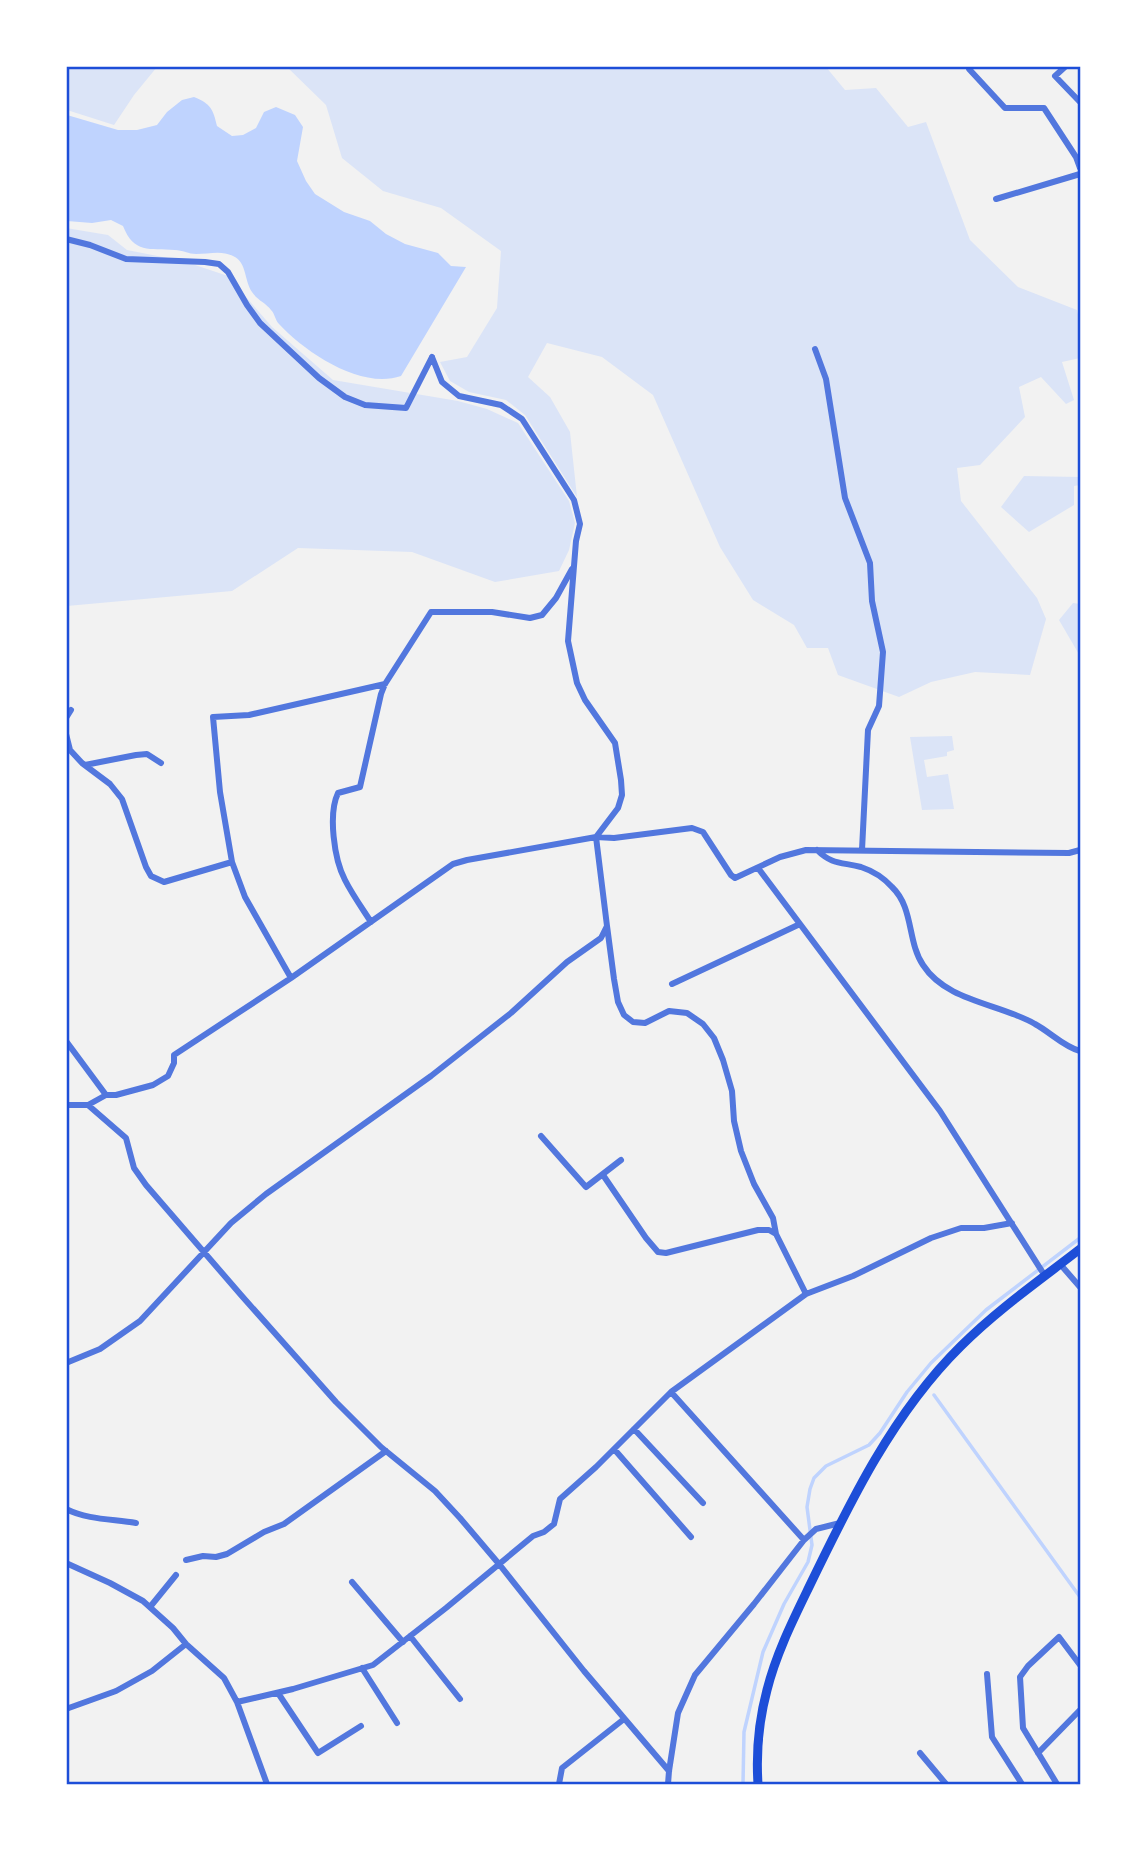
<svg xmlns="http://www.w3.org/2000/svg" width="1147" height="1851" viewBox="0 0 1147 1851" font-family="'Noto Sans',sans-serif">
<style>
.green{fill:#dbe4f7}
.water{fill:#bfd3fe}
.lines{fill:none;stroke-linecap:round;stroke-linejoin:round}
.stream{stroke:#bfd3fe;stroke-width:3.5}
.minor{stroke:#5277de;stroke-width:6}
.secondary{stroke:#1d4ed8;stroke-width:9}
.neatline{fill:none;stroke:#1d4ed8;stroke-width:2.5}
</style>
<rect width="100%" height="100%" fill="#f2f2f2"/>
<!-- green -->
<path class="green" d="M 66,67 L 67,66 L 157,67 L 134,95 L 114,125 L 67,110 Z
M 287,67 L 826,67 L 845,90 L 876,88 L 908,127 L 926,122 L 970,240 L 1018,287 L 1077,310 L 1080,323 L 1080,358 L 1062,362 L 1074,400 L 1066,404 L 1041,377 L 1019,387 L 1025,417 L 980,465 L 957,468 L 961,501 L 1037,598 L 1046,619 L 1030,675 L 975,672 L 931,682 L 899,697 L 838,675 L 828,648 L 807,648 L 794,625 L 753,600 L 720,547 L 653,395 L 602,357 L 547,343 L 528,377 L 550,397 L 570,432 L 577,497 L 525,415 L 506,400 L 469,392 L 450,381 L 440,362 L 467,357 L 497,308 L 501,251 L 441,208 L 383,191 L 342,158 L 326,105 Z
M 66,228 L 108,235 L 127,250 L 183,261 L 228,276 L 272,327 L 333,380 L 458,401 L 487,409 L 518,423 L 569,501 L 575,523 L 569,550 L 559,571 L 495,582 L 412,552 L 298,548 L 232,591 L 67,606 Z
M 1024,476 L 1080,477 L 1080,485 L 1074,486 L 1074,505 L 1029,532 L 1001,507 Z
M 1073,603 L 1080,604 L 1080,656 L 1059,620 Z
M 952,736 L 954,750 L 947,752 L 947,756 L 924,760 L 927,777 L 948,774 L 954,809 L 922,810 L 910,737 Z"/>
<!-- water -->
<path class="water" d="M 194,97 C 211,104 213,109 217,126 L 232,136 L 243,135 L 256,128 L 264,112 L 276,107 L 295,115 L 303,127 L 297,161 L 306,181 L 315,194 L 344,212 L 370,221 L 386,234 L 405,244 L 438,253 L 451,266 L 466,267 L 401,376 C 361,390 305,352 279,324 C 275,320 275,314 271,310 C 266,303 257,300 252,292 C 244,280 247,262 233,256 C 221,250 209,254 196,254 C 189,254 182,250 175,250 C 149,248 134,254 123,226 L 111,220 L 92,223 L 67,221 L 67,115 L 118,130 L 137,130 L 157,125 L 167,112 L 182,100 Z"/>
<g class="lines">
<!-- stream -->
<path class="stream" d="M 934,1395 L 1080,1597
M 743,1784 L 744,1732 L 763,1652 L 784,1604 L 808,1562 L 812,1545 L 807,1507 L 810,1489 L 814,1478 L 826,1466 L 869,1445 L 880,1433 L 907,1392 L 931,1363 L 986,1310 L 1080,1238"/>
<!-- minor -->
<path class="minor" d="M 969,66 L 969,69 L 1005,108 L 1044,108 L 1076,157 L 1080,168
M 1066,66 L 1055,76 L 1080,102
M 996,199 L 1080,174
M 66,239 L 90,245 L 126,259 L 205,262 L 219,264 L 228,272 L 247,305 L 260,323 L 319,378 L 345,397 L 365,405 L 406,408 L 432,357
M 815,349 L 826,379 L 845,498 L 870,563 L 872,601 L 883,652 L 879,706 L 868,730 L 862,850
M 66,718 L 71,710
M 66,734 L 70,750 L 82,763 L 110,784 L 122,799 L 146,867 L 151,876 L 164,882 L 232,862
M 85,765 L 136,755 L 147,754 L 161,763
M 817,850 C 832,865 842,862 861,867 C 873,871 883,877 892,887 C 914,908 907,941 923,965 C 947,1002 999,1003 1035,1024 C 1050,1032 1064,1047 1080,1051
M 758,868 L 940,1111 L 1045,1276
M 371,922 C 362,908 352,894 345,880 C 334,859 328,814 338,793 L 360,787 L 381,694 L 385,684 L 431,612 L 492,612 L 530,618 L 542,615 L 556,598 L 572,569
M 607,926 L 614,979 L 618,1002 L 624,1015 L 633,1022 L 645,1023 L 669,1011 L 687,1013 L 703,1024 L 714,1038 L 723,1060 L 732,1091 L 734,1121 L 741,1151 L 754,1184 L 773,1218 L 776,1234
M 291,978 L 245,897 L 232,862 L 220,792 L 213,717 L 249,715 L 385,684
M 672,984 L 800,924
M 66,1041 L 106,1095
M 66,1105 L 88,1105 L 106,1095 L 116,1095 L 153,1085 L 168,1076 L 174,1063 L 174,1055 L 291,978 L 453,864 L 467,860 L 596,837 L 614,838 L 692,828 L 703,832 L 731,875 L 735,878 L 780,857 L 806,850 L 1069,853 L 1080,850
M 88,1105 L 126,1138 L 134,1168 L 146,1185 L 241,1295 L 336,1402 L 381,1447 L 435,1491 L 460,1518 L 499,1564 L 584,1671 L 669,1771
M 541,1136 L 586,1187 L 621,1160
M 603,1175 L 646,1238 L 658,1252 L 666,1253 L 758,1230 L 769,1230 L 776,1234 L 806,1294
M 1060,1264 L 1080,1287
M 66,1363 L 100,1349 L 140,1321 L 231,1223 L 266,1194 L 431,1076 L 511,1013 L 567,962 L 601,938 L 607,926 L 596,837 L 618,808 L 622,795 L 621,780 L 615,743 L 585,700 L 577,683 L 568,641 L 576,541 L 580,524 L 574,500 L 522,419 L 501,405 L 459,396 L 442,382 L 432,357
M 671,1392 L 804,1540
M 634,1429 L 703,1503
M 614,1449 L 691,1537
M 66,1509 C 88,1520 113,1519 136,1523
M 186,1560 L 203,1556 L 216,1557 L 227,1554 L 264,1532 L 284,1524 L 386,1451
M 66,1563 L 110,1583 L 143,1601 L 173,1628 L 186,1644 L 224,1678 L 237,1702 L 267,1784
M 352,1582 L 403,1642
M 150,1607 L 176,1575
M 410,1636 L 460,1699
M 362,1668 L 397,1723
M 987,1674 L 992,1737 L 1022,1784
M 278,1693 L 318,1753 L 361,1726
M 237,1702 L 293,1689 L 373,1665 L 446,1608 L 533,1536 L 544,1532 L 554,1524 L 560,1499 L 596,1467 L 671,1392 L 806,1294 L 853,1276 L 931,1238 L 961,1228 L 984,1228 L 1012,1223
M 66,1709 L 116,1691 L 152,1671 L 186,1644
M 920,1753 L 946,1784
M 1038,1753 L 1080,1710
M 559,1784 L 562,1768 L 624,1719
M 668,1784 L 669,1771 L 678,1713 L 695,1675 L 754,1604 L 804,1540 L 816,1529 L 840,1523
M 1057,1784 L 1023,1728 L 1020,1677 L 1028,1666 L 1059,1637 L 1080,1665"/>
<!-- secondary -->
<path class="secondary" d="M 758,1784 C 756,1753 759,1720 767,1690 C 776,1654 793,1620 809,1587 C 850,1502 893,1413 961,1346 C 997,1310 1040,1280 1080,1249"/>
</g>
<!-- border -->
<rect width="1147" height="1851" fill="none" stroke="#ffffff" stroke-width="136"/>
<rect x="68" y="68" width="1011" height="1715" class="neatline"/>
</svg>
